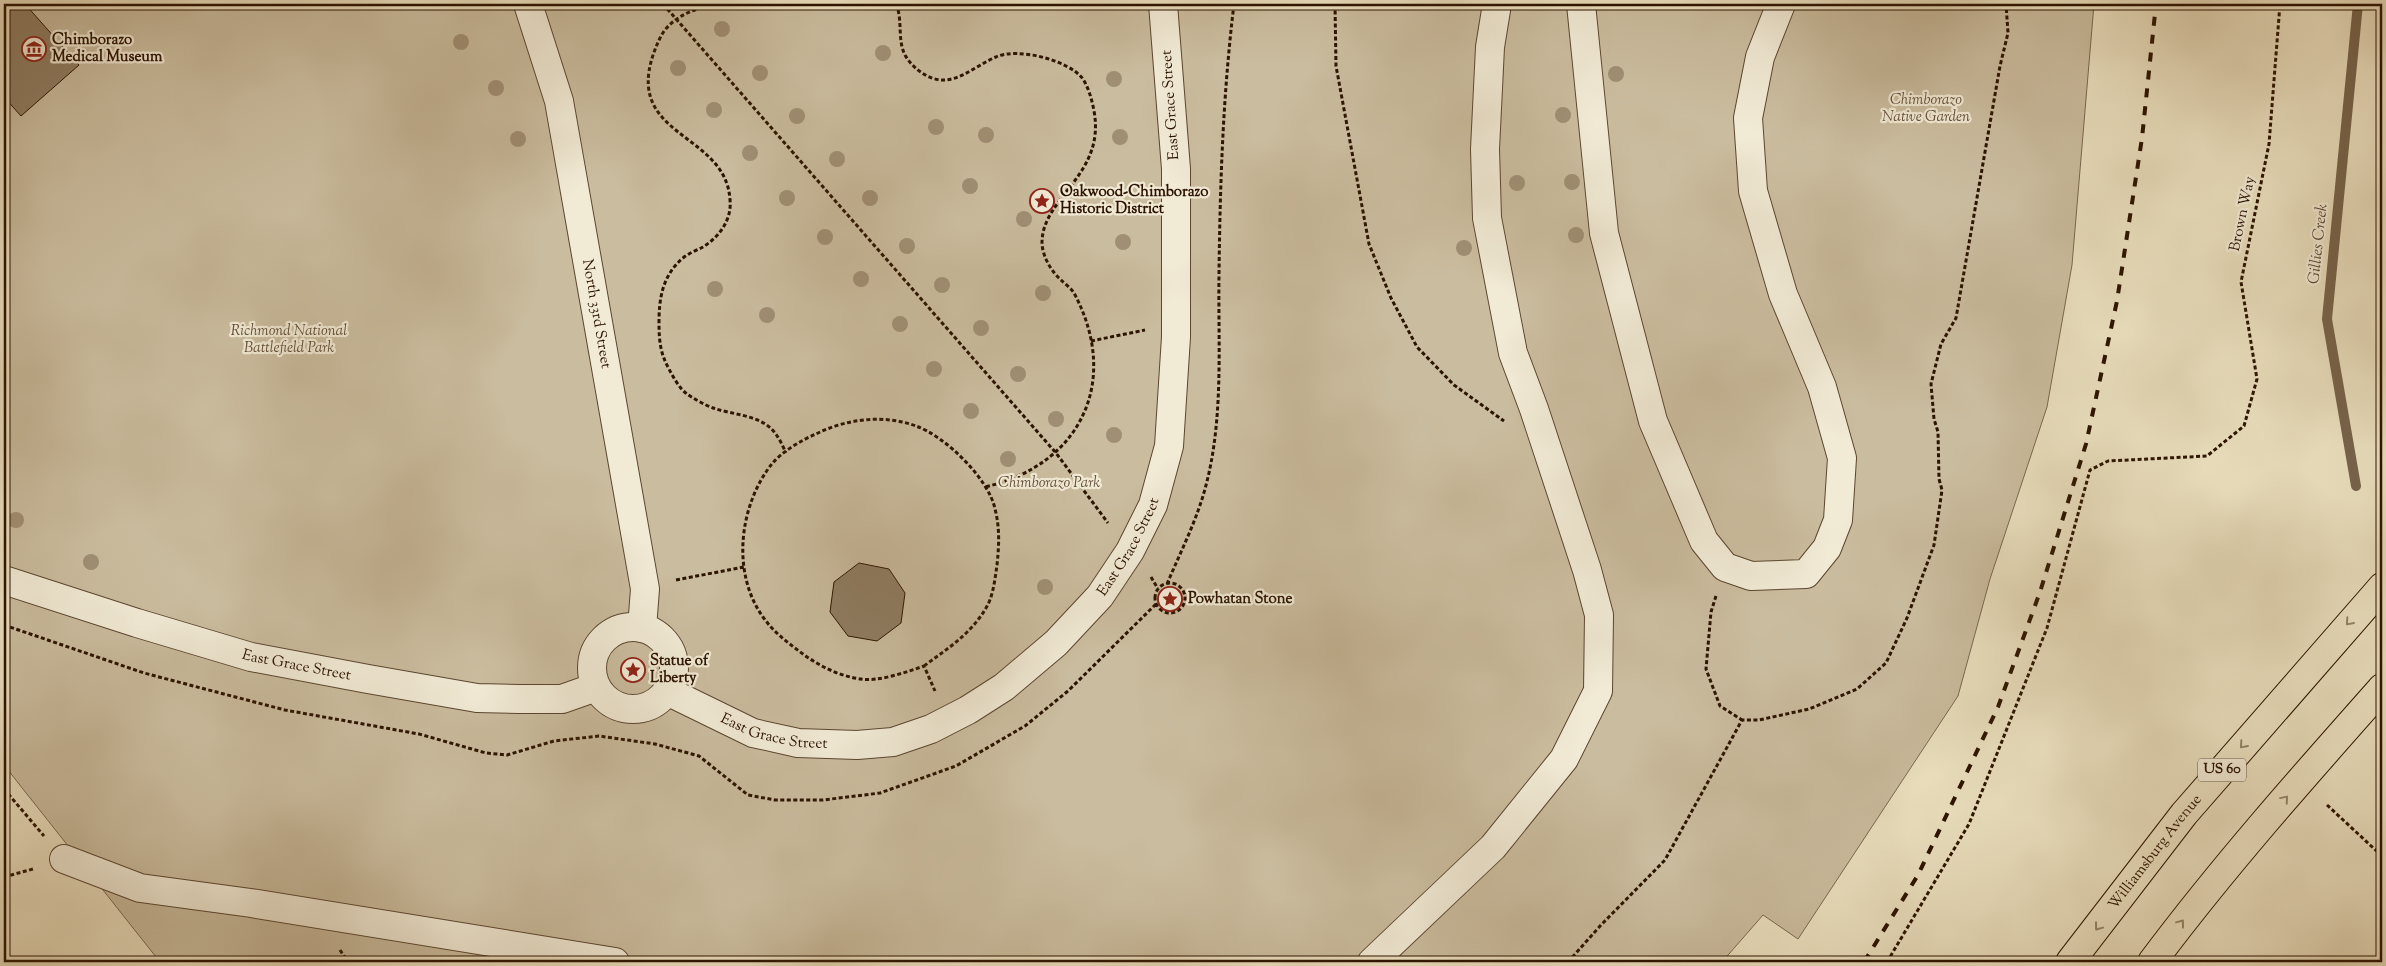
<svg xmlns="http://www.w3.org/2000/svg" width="2386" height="966" viewBox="0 0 2386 966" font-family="'Sorts Mill Goudy',serif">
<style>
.green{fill:#cabc9e;stroke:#7b6850}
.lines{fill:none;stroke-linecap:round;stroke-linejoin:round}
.stream{stroke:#77644c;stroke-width:10}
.building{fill:#8f7d63;stroke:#2c1301}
.minor-casing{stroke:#5c4630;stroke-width:30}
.major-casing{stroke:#2c1301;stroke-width:30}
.path{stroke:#2c1301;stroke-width:3;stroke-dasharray:4 2.5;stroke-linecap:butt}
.minor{stroke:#f1ead5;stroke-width:28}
.major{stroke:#eadfbe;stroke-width:28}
.rail{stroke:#2c1301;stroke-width:4;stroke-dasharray:9 9;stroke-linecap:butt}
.tree{fill:#a08f74}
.oneway{stroke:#948369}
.labels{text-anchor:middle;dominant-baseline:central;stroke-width:4.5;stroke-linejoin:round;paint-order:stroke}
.shield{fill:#f1ead5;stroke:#675441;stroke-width:1}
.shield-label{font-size:14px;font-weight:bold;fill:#2c1301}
.poi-label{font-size:15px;font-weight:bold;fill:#2c1301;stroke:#f1ead5;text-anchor:start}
.park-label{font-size:15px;font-style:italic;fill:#634e38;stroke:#f1ead5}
.street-label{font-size:15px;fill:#2c1301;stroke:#f1ead5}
.water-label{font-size:16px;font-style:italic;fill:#5e4933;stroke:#f1ead5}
</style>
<rect width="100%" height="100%" fill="#eadfbe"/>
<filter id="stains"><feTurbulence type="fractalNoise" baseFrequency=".004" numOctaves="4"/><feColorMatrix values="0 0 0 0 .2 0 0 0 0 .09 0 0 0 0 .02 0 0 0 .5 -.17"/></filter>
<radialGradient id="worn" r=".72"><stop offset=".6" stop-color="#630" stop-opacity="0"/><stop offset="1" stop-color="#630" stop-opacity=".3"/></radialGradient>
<!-- green -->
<path class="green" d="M 4,4 L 2094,4 L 2072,265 L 2047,407 L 1990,579 L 1958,696 L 1798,939 L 1763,915 L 1722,962 L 160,962 L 4,765 Z"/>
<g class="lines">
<!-- stream -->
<path class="stream" d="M 2356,486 L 2327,319 L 2358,4"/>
</g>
<!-- building -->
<path class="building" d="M 4,4 L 25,4 L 79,65 L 21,116 L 4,97 Z
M 859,563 L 889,569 L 905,593 L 901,623 L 877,641 L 848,636 L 830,612 L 834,582 Z"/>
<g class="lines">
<defs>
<g id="minor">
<path id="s1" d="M 528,4 L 559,101 L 645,589 L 642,628"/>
<path d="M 1581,4 L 1604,233 L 1653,421 L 1704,541 L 1725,567 L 1751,576 L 1806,574 L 1827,548 L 1838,520 L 1842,458 L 1822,387 L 1783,294 L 1753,191 L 1748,118 L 1760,57 L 1781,4"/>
<path id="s2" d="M 4,580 L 137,623 L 251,657 L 368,679 L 477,698 L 519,699 L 562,699 L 596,687"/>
<circle cx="633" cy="668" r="41"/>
<path id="s3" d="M 667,691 L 753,733 L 798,743 L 857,745 L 893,742 L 931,729 L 968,710 L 1004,687 L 1056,643 L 1100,596 L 1130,551 L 1153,505 L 1169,446 L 1176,337 L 1176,169 L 1163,4"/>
<path d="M 64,859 L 140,888 L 251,903 L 615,962"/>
<path d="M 1372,962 L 1493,847 L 1564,759 L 1598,691 L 1599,615 L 1587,570 L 1534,409 L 1513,353 L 1487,218 L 1485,149 L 1488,88 L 1490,47 L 1497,4"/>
</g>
<g id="major">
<path id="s4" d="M 2070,962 L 2184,814 L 2382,587"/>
<path d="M 2152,962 C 2223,867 2303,777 2382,688"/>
</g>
</defs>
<!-- minor casing -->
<use href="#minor" class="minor-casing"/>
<!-- major casing -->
<use href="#major" class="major-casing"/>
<!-- path -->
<path class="path" d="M 663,4 L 1056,453 L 1108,523
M 773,4 C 757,11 742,5 725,5 C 701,5 671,15 660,38 C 612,139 726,128 730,200 C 732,220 719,237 703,247 C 697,250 689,253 683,258 C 663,275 659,297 659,322 C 659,340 660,353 669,369 C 673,377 680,389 687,394 C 694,399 705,405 713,408 C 733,415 762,415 775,433 C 780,439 783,447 786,453
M 896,4 C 903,20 897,39 905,55 C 910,64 918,71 927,76 C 953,89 972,67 996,57 C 1017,47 1069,60 1083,79 C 1089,89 1092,100 1094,111 C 1106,176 1041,197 1042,244 C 1043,257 1051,271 1061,280 C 1065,284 1071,288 1074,293 C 1121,381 1081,465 985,487
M 1335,4 L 1336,66 L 1369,244 L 1391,298 L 1417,347 L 1454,385 L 1504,421
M 1091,341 L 1145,330
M 1151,577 L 1158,589
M 676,580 L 744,567
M1155 598a15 15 0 1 1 30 0a15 15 0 1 1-30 0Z
M 1167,584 C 1180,553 1196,522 1205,489 C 1224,420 1218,346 1219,275 C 1220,184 1223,94 1234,4
M 1716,596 L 1711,612 L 1706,669 L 1720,706 L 1742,720
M 4,625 L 144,673 L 285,710 L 419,734 L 486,753 L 507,755 L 554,741 L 599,736 L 655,744 L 699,756 L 748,795 L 775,800 L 823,800 L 880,793 L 956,766 L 1025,726 L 1068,691 L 1156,604
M 924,666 C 947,649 971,634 986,608 C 993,597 995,579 997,565 C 999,546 1000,528 995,509 C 989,479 945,436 916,426 C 884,414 847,419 818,433 C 802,440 782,451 771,465 C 738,508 731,577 766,621 C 775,633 787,642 799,651 C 817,665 838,676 861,679 C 878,682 907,672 924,666 L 935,691
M 4,789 L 44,836
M 2327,805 L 2382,856
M 4,877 L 33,869
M 340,950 L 348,962
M 1568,962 L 1601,925 L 1665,860 L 1742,720 L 1759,720 L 1809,709 L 1857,689 L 1886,663 L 1907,618 L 1934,545 L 1942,490 L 1939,479 L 1938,432 L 1934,419 L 1931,384 L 1941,344 L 1956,318 L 2000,66 L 2008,33 L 2006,4
M 1887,962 L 1969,824 L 2047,628 L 2090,470 L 2108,461 L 2207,456 L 2244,426 L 2257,379 L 2241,282 L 2269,144 L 2280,4"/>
<!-- minor -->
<use href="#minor" class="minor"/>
<!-- major -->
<use href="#major" class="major"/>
<!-- rail -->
<path class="rail" d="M 1864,962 L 1918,875 L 1998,707 L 2040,592 L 2086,444 L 2117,301 L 2142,138 L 2156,4"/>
</g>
<!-- trees -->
<g class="tree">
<circle cx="722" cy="29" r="8"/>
<circle cx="461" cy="42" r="8"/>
<circle cx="883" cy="53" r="8"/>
<circle cx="678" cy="68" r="8"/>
<circle cx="760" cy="73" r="8"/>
<circle cx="1616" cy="74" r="8"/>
<circle cx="1114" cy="79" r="8"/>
<circle cx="496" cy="88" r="8"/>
<circle cx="714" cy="110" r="8"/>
<circle cx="1563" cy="115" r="8"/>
<circle cx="797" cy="116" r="8"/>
<circle cx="936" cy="127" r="8"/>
<circle cx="986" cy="135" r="8"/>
<circle cx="1120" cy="137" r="8"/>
<circle cx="518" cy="139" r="8"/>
<circle cx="750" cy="153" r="8"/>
<circle cx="837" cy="159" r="8"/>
<circle cx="1572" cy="182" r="8"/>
<circle cx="1517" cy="183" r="8"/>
<circle cx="970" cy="186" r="8"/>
<circle cx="787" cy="198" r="8"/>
<circle cx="870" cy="198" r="8"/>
<circle cx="1024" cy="219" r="8"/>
<circle cx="1576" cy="235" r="8"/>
<circle cx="825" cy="237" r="8"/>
<circle cx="1123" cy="242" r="8"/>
<circle cx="907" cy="246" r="8"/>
<circle cx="1464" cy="248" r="8"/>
<circle cx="861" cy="279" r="8"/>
<circle cx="942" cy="285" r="8"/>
<circle cx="715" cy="289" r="8"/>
<circle cx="1043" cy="293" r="8"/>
<circle cx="767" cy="315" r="8"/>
<circle cx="900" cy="324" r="8"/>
<circle cx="981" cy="328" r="8"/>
<circle cx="934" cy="369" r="8"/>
<circle cx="1018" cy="374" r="8"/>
<circle cx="971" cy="411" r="8"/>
<circle cx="1056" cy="419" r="8"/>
<circle cx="1114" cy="435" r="8"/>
<circle cx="1008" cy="459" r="8"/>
<circle cx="16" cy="520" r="8"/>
<circle cx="91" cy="562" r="8"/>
<circle cx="1045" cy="587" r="8"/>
</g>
<!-- one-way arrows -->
<defs><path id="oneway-chevron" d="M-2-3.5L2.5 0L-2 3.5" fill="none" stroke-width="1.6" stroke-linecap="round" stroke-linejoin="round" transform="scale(1.25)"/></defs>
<g class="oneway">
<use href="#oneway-chevron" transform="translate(2349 622) rotate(131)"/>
<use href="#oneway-chevron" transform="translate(2243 745) rotate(131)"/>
<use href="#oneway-chevron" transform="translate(2285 799) rotate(-50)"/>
<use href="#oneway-chevron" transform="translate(2181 923) rotate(-53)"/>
<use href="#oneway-chevron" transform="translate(2098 927) rotate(127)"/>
</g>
<!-- icons -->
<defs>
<symbol id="museum-ring" viewBox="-11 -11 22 22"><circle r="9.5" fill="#f1ead5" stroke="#8f2418" stroke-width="1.5"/><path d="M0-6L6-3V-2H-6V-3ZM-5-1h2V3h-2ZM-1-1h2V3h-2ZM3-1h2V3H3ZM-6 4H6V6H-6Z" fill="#8f2418"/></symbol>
<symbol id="sight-ring" viewBox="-11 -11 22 22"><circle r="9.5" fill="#f1ead5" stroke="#8f2418" stroke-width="1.5"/><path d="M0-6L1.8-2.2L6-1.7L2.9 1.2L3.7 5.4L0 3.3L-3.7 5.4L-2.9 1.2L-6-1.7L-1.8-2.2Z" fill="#8f2418"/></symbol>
</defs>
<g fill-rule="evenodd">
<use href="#museum-ring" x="20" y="35" width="28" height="28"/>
<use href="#sight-ring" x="1028" y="187" width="28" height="28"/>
<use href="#sight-ring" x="1156" y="585" width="28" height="28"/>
<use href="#sight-ring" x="619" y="656" width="28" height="28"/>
</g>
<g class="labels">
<!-- shield labels -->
<rect class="shield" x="2198" y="758.5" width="48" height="23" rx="4"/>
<g class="shield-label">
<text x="2222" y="770">US 60</text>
</g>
<!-- poi labels -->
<g class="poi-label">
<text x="52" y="40">Chimborazo<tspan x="52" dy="17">Medical Museum</tspan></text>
<text x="1060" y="192">Oakwood-Chimborazo<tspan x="1060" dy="17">Historic District</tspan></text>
<text x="1188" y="599">Powhatan Stone</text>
<text x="650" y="661">Statue of<tspan x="650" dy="17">Liberty</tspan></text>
</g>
<!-- park labels -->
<g class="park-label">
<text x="1926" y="100">Chimborazo<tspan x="1926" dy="17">Native Garden</tspan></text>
<text x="289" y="331">Richmond National<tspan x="289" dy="17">Battlefield Park</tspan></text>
<text x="1049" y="483">Chimborazo Park</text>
</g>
<!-- street labels -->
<g class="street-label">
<text transform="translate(1171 105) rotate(-94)">East Grace Street</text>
<text transform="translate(2243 214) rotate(-78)">Brown Way</text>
<text stroke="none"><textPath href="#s1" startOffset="318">North 33rd Street</textPath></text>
<text stroke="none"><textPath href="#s3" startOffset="551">East Grace Street</textPath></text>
<text stroke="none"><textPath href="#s2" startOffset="305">East Grace Street</textPath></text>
<text stroke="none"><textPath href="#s3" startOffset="116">East Grace Street</textPath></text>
<text stroke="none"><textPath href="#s4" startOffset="139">Williamsburg Avenue</textPath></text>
</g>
<!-- water labels -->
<g class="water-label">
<text transform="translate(2319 244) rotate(-84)">Gillies Creek</text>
</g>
</g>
<!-- margin -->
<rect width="2386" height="966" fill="none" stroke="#eadfbe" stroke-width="20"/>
<rect x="5" y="5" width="2376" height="956" fill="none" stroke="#2c1301" stroke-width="2.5"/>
<rect x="10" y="10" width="2366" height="946" fill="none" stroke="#2c1301"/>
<rect width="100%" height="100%" filter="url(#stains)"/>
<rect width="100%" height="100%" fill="url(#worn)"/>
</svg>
